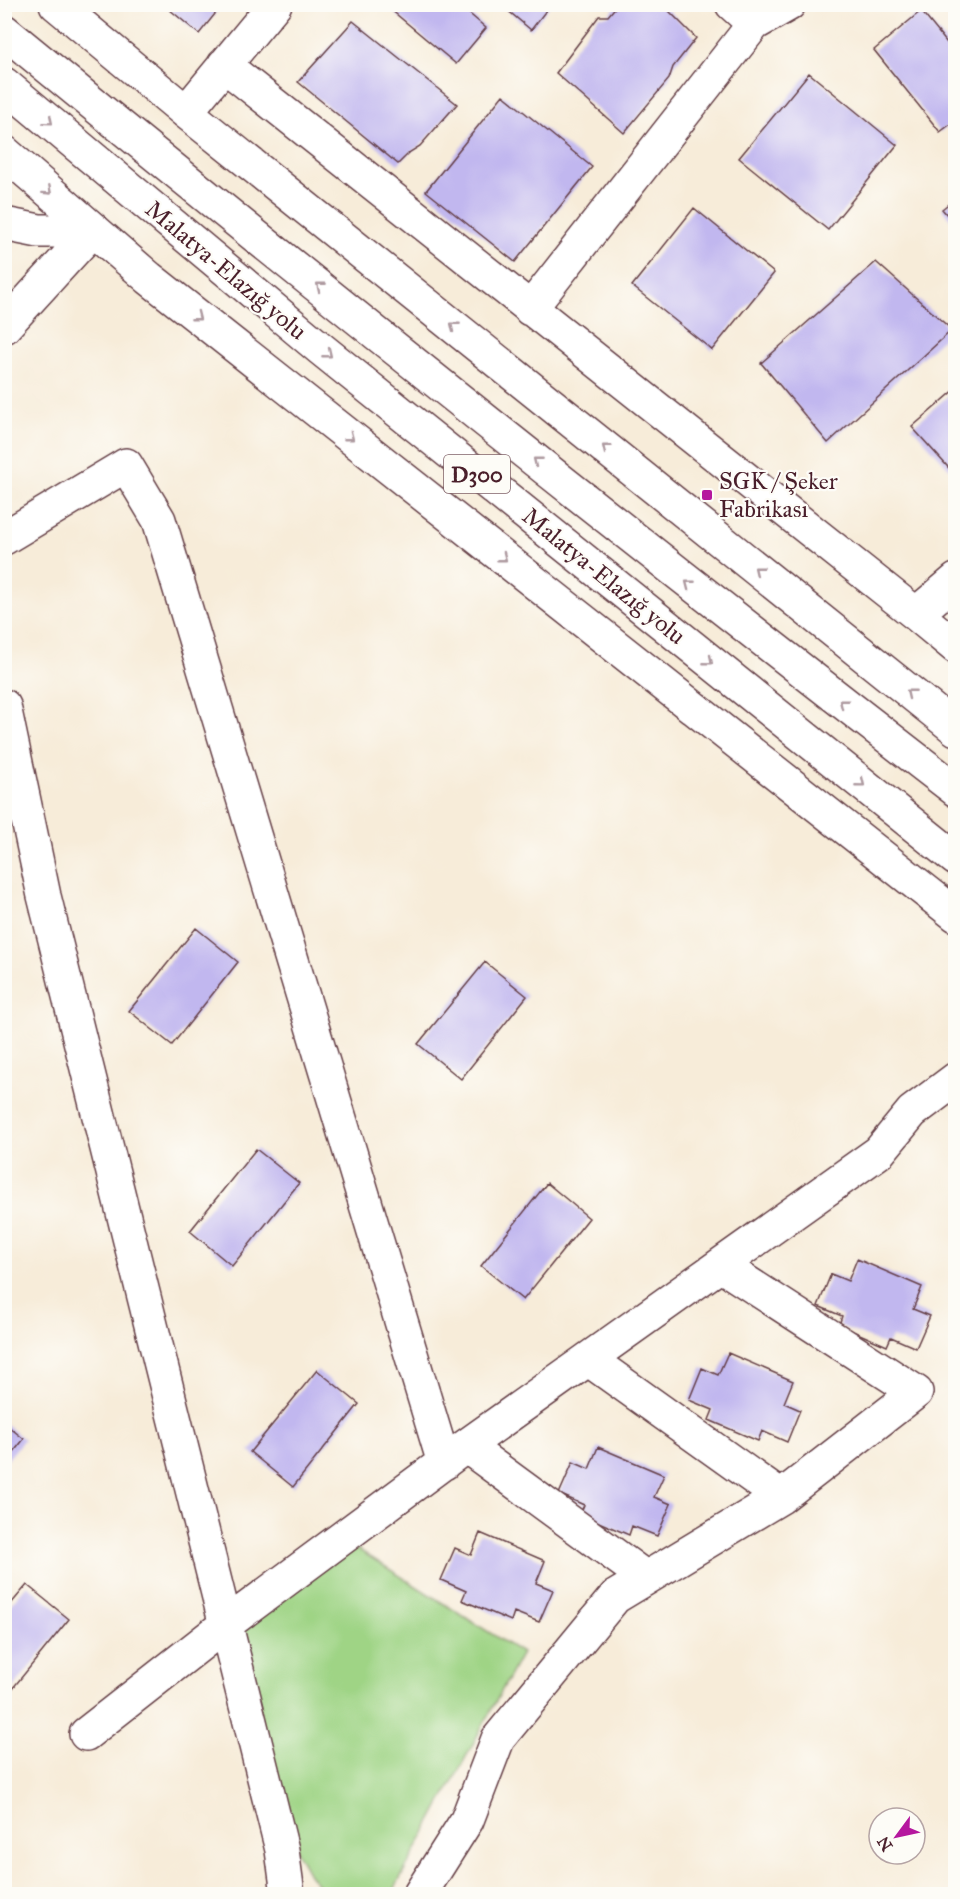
<svg xmlns="http://www.w3.org/2000/svg" width="960" height="1899" viewBox="0 0 960 1899" font-family="'IM FELL Great Primer',serif">
<style>
.green{fill:#9fd485;stroke:#747a58;stroke-width:1.5}
.building{fill:#c1b7ef}
.lines{fill:none;stroke-linecap:round;stroke-linejoin:round}
.minor-casing{stroke:#643e45;stroke-width:36}
.highway-casing{stroke:#643e45;stroke-width:36}
.minor{stroke:#fff;stroke-width:33}
.highway{stroke:#fff;stroke-width:33}
.oneway{stroke:#ae9aa0}
.poi-dot{fill:#b5179e;stroke:#fdfcf7;stroke-width:2}
.labels{text-anchor:middle;dominant-baseline:central;stroke-width:4.5;stroke-linejoin:round;paint-order:stroke}
.shield{fill:#fdfcf7;stroke:#806168;stroke-width:1.5}
.shield-label{font-size:22px;font-weight:bold;fill:#4a1f2b}
.street-label{font-size:24px;fill:#4a1f2b;stroke:#fdfcf7}
.poi-label{font-size:24px;fill:#4a1f2b;stroke:#fdfcf7;text-anchor:start}
</style>
<rect width="100%" height="100%" fill="#fdfcf7"/>
<filter id="ink" filterUnits="userSpaceOnUse"><feTurbulence type="fractalNoise" baseFrequency=".0167" numOctaves="2"/><feDisplacementMap in="SourceGraphic" scale="12" xChannelSelector="R" yChannelSelector="G"/><feConvolveMatrix kernelMatrix="1 2 1 2 8 2 1 2 1" color-interpolation-filters="sRGB"/></filter>
<filter id="wash" filterUnits="userSpaceOnUse"><feTurbulence type="fractalNoise" baseFrequency=".008" numOctaves="4" result="noise"/><feDisplacementMap in="SourceGraphic" scale="24" xChannelSelector="R" yChannelSelector="G"/><feGaussianBlur stdDeviation="1.35" result="paint"/><feColorMatrix in="noise" values="0 0 0 0 0 0 0 0 0 0 0 0 0 0 0 0 0 1.4 0 .05"/><feComposite in="paint" operator="in"/></filter>
<g filter="url(#wash)">
<rect width="100%" height="100%" fill="#f7ecd9"/>
<!-- green -->
<path class="green" d="M 348,1543 L 522,1653 L 392,1894 L 325,1894 L 309,1874 L 288,1836 L 233,1630 Z"/>
<g id="blocks">
<!-- building -->
<path class="building" d="M 163,4 L 223,4 L 199,34 Z
M 384,4 L 458,4 L 486,28 L 456,64 Z
M 500,4 L 551,4 L 531,30 Z
M 618,4 L 662,4 L 696,38 L 673,67 L 669,79 L 624,133 L 556,73 L 599,16 L 608,16 Z
M 921,11 L 956,54 L 956,120 L 940,132 L 874,50 Z
M 353,21 L 457,104 L 420,146 L 410,152 L 398,164 L 298,82 Z
M 809,73 L 897,145 L 828,230 L 739,158 Z
M 503,95 L 592,167 L 515,262 L 426,191 Z
M 956,198 L 956,225 L 942,209 Z
M 694,208 L 774,273 L 712,350 L 632,286 Z
M 876,262 L 952,330 L 828,443 L 761,363 Z
M 956,389 L 956,476 L 912,427 Z
M 196,928 L 238,962 L 172,1045 L 129,1011 Z
M 485,962 L 527,996 L 461,1079 L 418,1044 Z
M 256,1149 L 299,1183 L 232,1266 L 190,1231 Z
M 547,1183 L 589,1218 L 523,1300 L 481,1266 Z
M 857,1259 L 922,1287 L 913,1309 L 930,1316 L 916,1348 L 891,1337 L 887,1346 L 839,1325 L 842,1316 L 818,1306 L 831,1274 L 848,1281 Z
M 728,1353 L 793,1381 L 784,1403 L 800,1410 L 787,1442 L 762,1431 L 758,1441 L 709,1420 L 713,1410 L 689,1400 L 702,1368 L 718,1375 Z
M 317,1370 L 359,1404 L 293,1487 L 250,1452 Z
M 4,1423 L 24,1439 L 4,1464 Z
M 598,1447 L 664,1475 L 654,1497 L 671,1504 L 657,1536 L 632,1526 L 629,1535 L 580,1514 L 584,1505 L 559,1494 L 573,1462 L 589,1469 Z
M 480,1533 L 545,1561 L 536,1583 L 553,1590 L 539,1622 L 514,1612 L 511,1621 L 462,1600 L 466,1591 L 441,1580 L 455,1548 L 471,1555 Z
M 27,1585 L 69,1619 L 4,1699 L 4,1612 Z"/>
</g>
</g>
<g filter="url(#ink)">
<use href="#blocks" fill-opacity="0" stroke="#643e45" stroke-width="1.5"/>
<g class="lines">
<defs>
<path id="minor" d="M 56,4 L 186,112 L 956,729
M 732,4 L 754,24
M 224,65 L 916,614 L 956,647
M 186,112 L 275,4
M 4,152 L 149,278 L 956,915
M 4,224 L 39,231 L 92,231
M 530,309 L 754,24 L 789,4
M 4,327 L 92,231
M 4,538 L 126,465 L 159,520 L 444,1463
M 916,614 L 956,580
M 4,706 L 44,896 L 282,1850 L 288,1894
M 588,1359 L 781,1497
M 466,1446 L 646,1578
M 86,1734 L 225,1625 L 466,1446 L 879,1152 L 912,1112 L 956,1079
M 420,1894 L 467,1820 L 498,1739 L 615,1597 L 781,1497 L 916,1392 L 720,1265"/>
<path id="highway" d="M 4,31 C 318,289 635,542 956,790
M 4,84 L 321,349 L 956,859"/>
</defs>
<!-- minor casing -->
<use href="#minor" class="minor-casing"/>
<!-- highway casing -->
<use href="#highway" class="highway-casing"/>
<!-- minor -->
<use href="#minor" class="minor"/>
<!-- highway -->
<use href="#highway" class="highway"/>
</g>
<!-- one-way arrows -->
<defs><path id="oneway-chevron" d="M-2-3.5L2.5 0L-2 3.5" fill="none" stroke-width="1.6" stroke-linecap="round" stroke-linejoin="round" transform="scale(1.5)"/></defs>
<g class="oneway">
<use href="#oneway-chevron" transform="translate(49 121) rotate(40)"/>
<use href="#oneway-chevron" transform="translate(48 191) rotate(42)"/>
<use href="#oneway-chevron" transform="translate(320 286) rotate(-141)"/>
<use href="#oneway-chevron" transform="translate(197 317) rotate(38)"/>
<use href="#oneway-chevron" transform="translate(454 326) rotate(-141)"/>
<use href="#oneway-chevron" transform="translate(328 354) rotate(39)"/>
<use href="#oneway-chevron" transform="translate(350 437) rotate(38)"/>
<use href="#oneway-chevron" transform="translate(606 448) rotate(-141)"/>
<use href="#oneway-chevron" transform="translate(537 461) rotate(-141)"/>
<use href="#oneway-chevron" transform="translate(503 558) rotate(38)"/>
<use href="#oneway-chevron" transform="translate(758 570) rotate(-141)"/>
<use href="#oneway-chevron" transform="translate(689 584) rotate(-142)"/>
<use href="#oneway-chevron" transform="translate(709 661) rotate(39)"/>
<use href="#oneway-chevron" transform="translate(910 693) rotate(-141)"/>
<use href="#oneway-chevron" transform="translate(843 703) rotate(-142)"/>
<use href="#oneway-chevron" transform="translate(861 783) rotate(39)"/>
</g>
</g>
<!-- markers -->
<rect class="poi-dot" x="701" y="489" width="12" height="12" rx="3"/>
<g class="labels">
<!-- shield labels -->
<rect class="shield" x="444" y="455" width="66" height="38" rx="4.5"/>
<g class="shield-label">
<text x="477" y="474">D300</text>
</g>
<!-- street labels -->
<g class="street-label">
<text transform="translate(226 270) rotate(40)">Malatya-Elazığ yolu</text>
<text transform="translate(604 576) rotate(39)">Malatya-Elazığ yolu</text>
</g>
<!-- poi labels -->
<g class="poi-label">
<text x="719" y="481">SGK / Şeker<tspan x="719" dy="28">Fabrikası</tspan></text>
</g>
</g>
<!-- margin -->
<rect width="960" height="1899" fill="none" stroke="#fdfcf7" stroke-width="24"/>
<!-- north arrow -->
<g transform="translate(897 1836) rotate(237)"><circle r="28" fill="#fdfcf7" stroke="#b5a4a5" stroke-width="1.5"/>
<path d="M0-4.5L10 22L0 15L-10 22Z" fill="#b5179e"/>
<text y="-9" font-size="16" font-weight="bold" text-anchor="middle" fill="#4a1f2b">N</text>
</g>
</svg>
